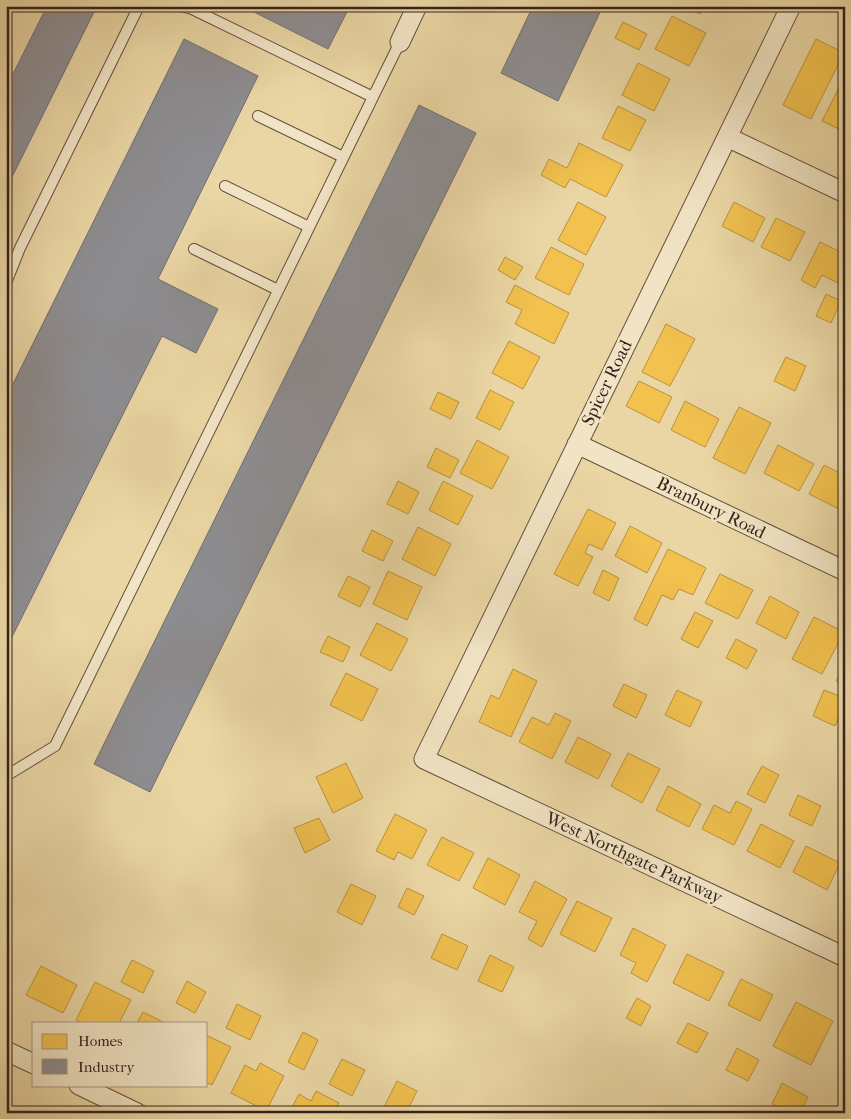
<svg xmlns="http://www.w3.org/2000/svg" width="851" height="1119" viewBox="0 0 851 1119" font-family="'IM FELL French Canon',serif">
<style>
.homes{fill:#f2c14e;stroke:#b9923f}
.industry{fill:#8d8d92;stroke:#726d6f}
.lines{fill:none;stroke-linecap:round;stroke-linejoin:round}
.lane-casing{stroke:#62503f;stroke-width:12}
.street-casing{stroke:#62503f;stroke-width:21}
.lane{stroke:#f1e4c4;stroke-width:10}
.street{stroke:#f1e4c4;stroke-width:19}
.labels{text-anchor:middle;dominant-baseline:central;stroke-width:5;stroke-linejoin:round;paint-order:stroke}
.street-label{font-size:18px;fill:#34231d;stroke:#f1e4c4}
</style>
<rect width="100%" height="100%" fill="#ead6a4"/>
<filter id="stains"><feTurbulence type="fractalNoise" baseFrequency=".004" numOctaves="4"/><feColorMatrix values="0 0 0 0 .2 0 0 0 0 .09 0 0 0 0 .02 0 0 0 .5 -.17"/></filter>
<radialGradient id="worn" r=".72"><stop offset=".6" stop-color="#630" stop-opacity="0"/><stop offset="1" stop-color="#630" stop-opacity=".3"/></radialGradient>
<!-- homes -->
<path class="homes" d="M 684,6 L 705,6 L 700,14 Z
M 672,16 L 706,33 L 689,66 L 655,49 Z
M 623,22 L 647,34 L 639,50 L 615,38 Z
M 816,39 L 844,53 L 811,119 L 783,105 Z
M 638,63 L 670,79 L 654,111 L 622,95 Z
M 845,76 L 845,132 L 822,121 Z
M 618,106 L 646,120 L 630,151 L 602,138 Z
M 579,143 L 623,165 L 606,197 L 570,179 L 565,188 L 541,175 L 549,159 L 567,168 Z
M 578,202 L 606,217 L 586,255 L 558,240 Z
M 734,202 L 765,218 L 753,242 L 722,226 Z
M 776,218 L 805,232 L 790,261 L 761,247 Z
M 820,242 L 845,254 L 845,270 L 838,283 L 822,275 L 815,288 L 801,280 Z
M 551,247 L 584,264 L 569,295 L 535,278 Z
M 505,257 L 523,267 L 515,280 L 498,270 Z
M 515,285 L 569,313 L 554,344 L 515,324 L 522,310 L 506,302 Z
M 826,294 L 841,301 L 831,323 L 816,316 Z
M 666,324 L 695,339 L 670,386 L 642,372 Z
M 509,341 L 540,357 L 523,389 L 492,373 Z
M 786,357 L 806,366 L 795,391 L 774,381 Z
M 639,381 L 672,397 L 659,423 L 626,406 Z
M 490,390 L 514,402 L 500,430 L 476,418 Z
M 438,392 L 459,402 L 451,419 L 430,409 Z
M 685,401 L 719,419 L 705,447 L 671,430 Z
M 739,407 L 771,423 L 745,474 L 713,458 Z
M 477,440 L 509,457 L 492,489 L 460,473 Z
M 778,445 L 814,464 L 799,491 L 764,473 Z
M 436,448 L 459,460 L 450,478 L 427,467 Z
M 824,465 L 845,476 L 845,503 L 841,510 L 809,494 Z
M 398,481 L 419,492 L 408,514 L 387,504 Z
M 443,481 L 473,496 L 458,525 L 429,510 Z
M 588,509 L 616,523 L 602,550 L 589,544 L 585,553 L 593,557 L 578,586 L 554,574 Z
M 630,526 L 662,543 L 647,573 L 615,556 Z
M 418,527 L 451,544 L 435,576 L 402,559 Z
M 372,530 L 393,541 L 383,561 L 362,551 Z
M 668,549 L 706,568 L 693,595 L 679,589 L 673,600 L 662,595 L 647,626 L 634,619 Z
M 603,570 L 619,578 L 609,601 L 593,593 Z
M 388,571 L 422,587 L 407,620 L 373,604 Z
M 720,574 L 753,590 L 738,619 L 705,603 Z
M 348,576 L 370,587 L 360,607 L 338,596 Z
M 770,596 L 799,612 L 786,639 L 756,623 Z
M 695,612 L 713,621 L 698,648 L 681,639 Z
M 814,617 L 844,632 L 822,674 L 792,659 Z
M 377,623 L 408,639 L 391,671 L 360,655 Z
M 328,636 L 350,647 L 343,662 L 320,652 Z
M 736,639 L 757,650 L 747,669 L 726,658 Z
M 845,665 L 845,686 L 836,681 Z
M 513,669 L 537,681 L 511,737 L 479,722 L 491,695 L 499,699 Z
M 346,673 L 378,689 L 362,721 L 330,705 Z
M 624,684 L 647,695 L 636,718 L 613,706 Z
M 677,690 L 702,702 L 690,727 L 665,715 Z
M 824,690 L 845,698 L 845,704 L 835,726 L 813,716 Z
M 555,713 L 571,721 L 552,759 L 519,742 L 532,717 L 549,725 Z
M 578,737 L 611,754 L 598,779 L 565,762 Z
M 628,753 L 660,769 L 642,803 L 611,786 Z
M 346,763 L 363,798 L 333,813 L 316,777 Z
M 762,766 L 779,775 L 765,803 L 747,794 Z
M 668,786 L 701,804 L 689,827 L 656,810 Z
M 798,795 L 821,806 L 812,826 L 789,815 Z
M 736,801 L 752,809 L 734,845 L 702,829 L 714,805 L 730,813 Z
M 395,814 L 427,830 L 412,859 L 398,852 L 394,860 L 376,851 Z
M 319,818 L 330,840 L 305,853 L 294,828 Z
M 761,824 L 794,841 L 780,868 L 747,851 Z
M 442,837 L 474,853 L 459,881 L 427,865 Z
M 806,846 L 840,863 L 827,890 L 793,872 Z
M 488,858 L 520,875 L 505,905 L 473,888 Z
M 535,881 L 567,899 L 542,947 L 528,939 L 537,921 L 519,912 Z
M 845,883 L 845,898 L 838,895 Z
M 351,884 L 376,896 L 362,925 L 337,912 Z
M 407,888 L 424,896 L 414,915 L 398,907 Z
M 577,901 L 612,918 L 595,952 L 560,934 Z
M 633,928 L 666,945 L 647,982 L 631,973 L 636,963 L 620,955 Z
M 442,934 L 468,946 L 457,970 L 431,958 Z
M 687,954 L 724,972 L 709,1001 L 673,983 Z
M 490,955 L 514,967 L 502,992 L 478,981 Z
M 132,960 L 154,971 L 143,993 L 121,982 Z
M 41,966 L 77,985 L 63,1013 L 26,995 Z
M 741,979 L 773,995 L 760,1021 L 728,1005 Z
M 187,981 L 206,992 L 195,1013 L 176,1003 Z
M 95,982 L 131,1000 L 119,1023 L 82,1023 L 76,1020 Z
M 637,998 L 651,1006 L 641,1026 L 626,1018 Z
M 796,1002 L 833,1021 L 811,1065 L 773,1046 Z
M 237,1004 L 261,1016 L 250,1040 L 226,1028 Z
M 143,1012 L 165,1023 L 137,1023 Z
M 688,1023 L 708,1033 L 697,1053 L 677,1043 Z
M 303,1032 L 318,1040 L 304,1070 L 288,1062 Z
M 206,1035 L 231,1047 L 212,1085 L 206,1082 Z
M 737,1048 L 759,1060 L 748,1081 L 726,1070 Z
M 342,1059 L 365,1070 L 352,1096 L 329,1084 Z
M 260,1063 L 284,1076 L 266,1111 L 231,1093 L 245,1065 L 256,1071 Z
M 397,1081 L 417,1091 L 406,1113 L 400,1113 L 385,1105 Z
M 782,1083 L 808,1097 L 800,1113 L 782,1113 L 783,1110 L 772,1104 Z
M 316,1091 L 339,1103 L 334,1113 L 289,1113 L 299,1094 L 311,1101 Z"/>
<!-- industry -->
<path class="industry" d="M 47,6 L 97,6 L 11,179 L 6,177 L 6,88 Z
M 242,6 L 340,6 L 348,10 L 328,49 Z
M 533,6 L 603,6 L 558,101 L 501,73 Z
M 184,39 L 258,76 L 158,279 L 218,309 L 196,353 L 162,336 L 6,649 L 6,398 Z
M 419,105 L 476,133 L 150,792 L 94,764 Z"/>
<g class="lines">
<defs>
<path id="lane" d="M 178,6 L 190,8 L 373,97
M 258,116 L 343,157
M 225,186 L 309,227
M 194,249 L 278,290
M 6,283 L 20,248 L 139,6
M 6,776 L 55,746 L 400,42"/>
<path id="street" d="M 791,6 L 424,759 L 845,957
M 400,42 L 417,6
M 727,137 L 845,193
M 577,444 L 845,571
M 6,1051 L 34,1064
M 79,1085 L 137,1113"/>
</defs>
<!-- lane casing -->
<use href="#lane" class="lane-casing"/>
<!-- street casing -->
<use href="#street" class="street-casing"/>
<!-- lane -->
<use href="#lane" class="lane"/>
<!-- street -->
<use href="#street" class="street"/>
</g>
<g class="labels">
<!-- street labels -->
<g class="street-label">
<text transform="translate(607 383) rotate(-64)">Spicer Road</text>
<text transform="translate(711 508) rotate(26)">Branbury Road</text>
<text transform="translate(634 858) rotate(25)">West Northgate Parkway</text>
</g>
</g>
<!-- margin -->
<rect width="851" height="1119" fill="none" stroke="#ead6a4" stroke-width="25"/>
<rect x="8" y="8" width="836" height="1104" fill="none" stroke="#34231d" stroke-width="2.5"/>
<rect x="12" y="12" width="826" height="1094" fill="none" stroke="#34231d"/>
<!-- legend -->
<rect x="32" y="1022" width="175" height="65" fill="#f1e4c4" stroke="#a59781"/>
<rect x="42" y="1034" width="25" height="15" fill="#f2c14e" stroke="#a59781"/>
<text x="78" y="1046" font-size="15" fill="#34231d">Homes</text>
<rect x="42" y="1059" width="25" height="15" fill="#8d8d92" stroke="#a59781"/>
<text x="78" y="1072" font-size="15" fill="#34231d">Industry</text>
<rect width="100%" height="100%" filter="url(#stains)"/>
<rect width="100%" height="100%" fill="url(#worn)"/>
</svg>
